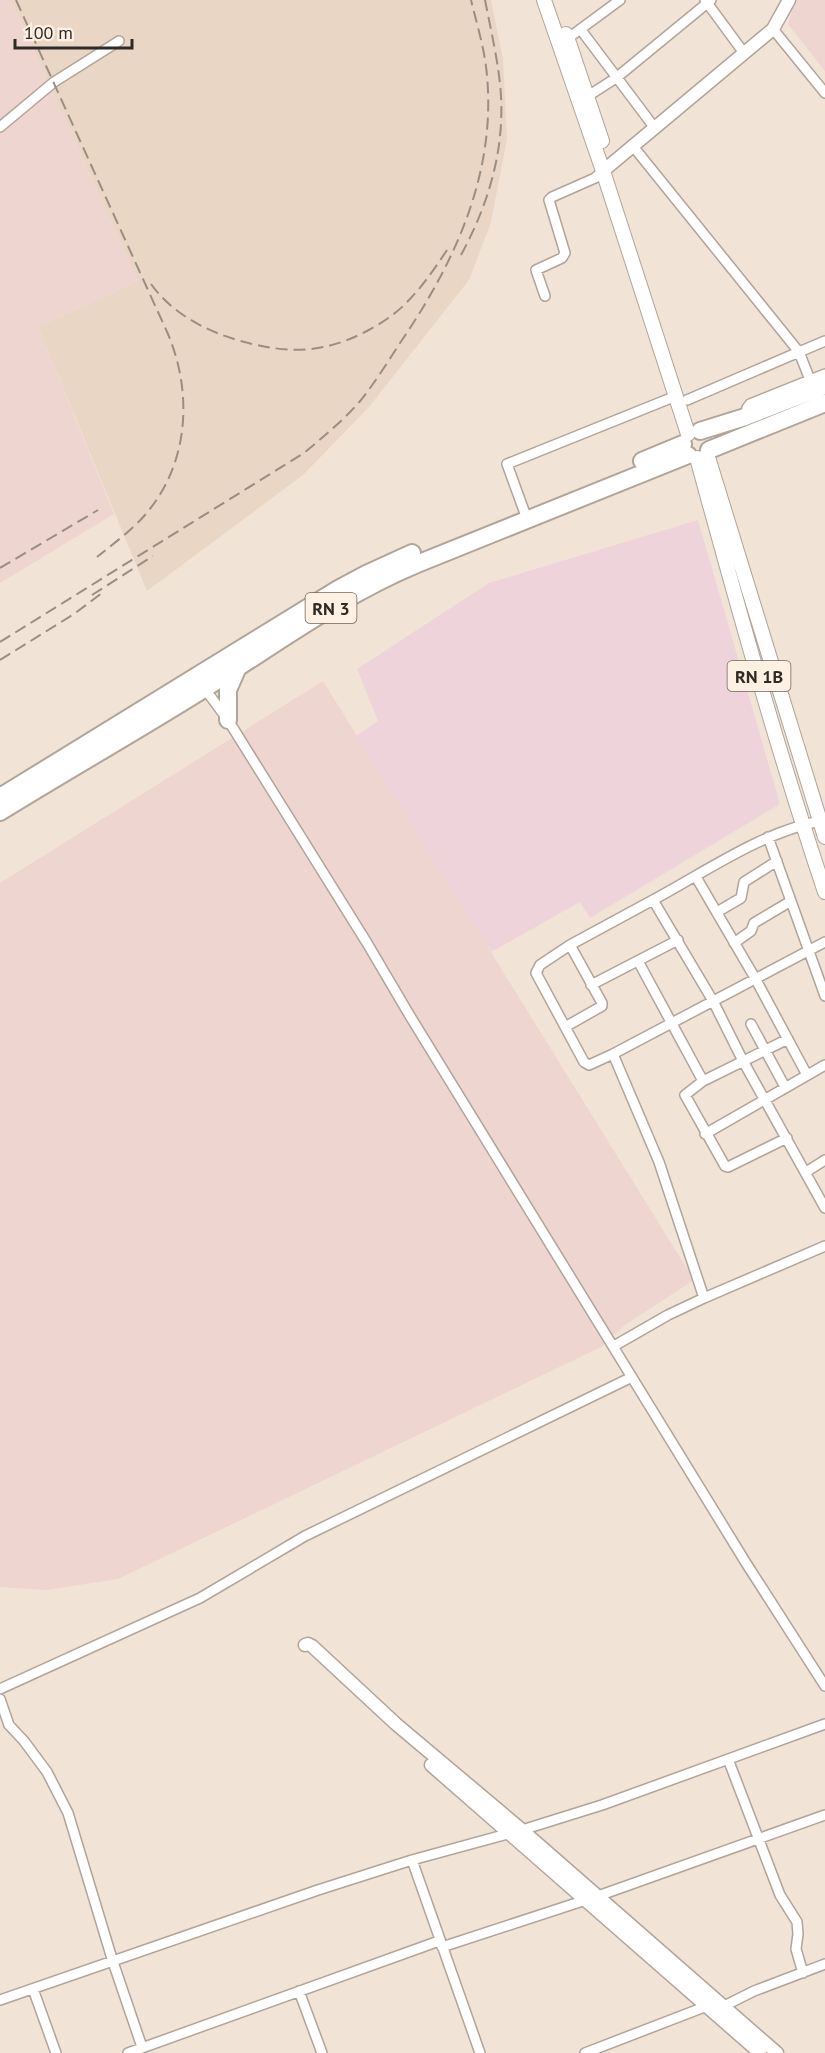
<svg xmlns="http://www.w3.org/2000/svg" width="825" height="2053" viewBox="0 0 825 2053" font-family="'PT Sans',sans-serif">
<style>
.built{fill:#ead6c5}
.industrial{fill:#efd5d0}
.medical{fill:#eed4da}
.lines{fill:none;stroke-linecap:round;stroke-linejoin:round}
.street-casing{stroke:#b1a498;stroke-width:12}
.secondary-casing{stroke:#b1a498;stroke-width:15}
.primary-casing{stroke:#b1a498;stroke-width:16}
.highway-casing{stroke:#b1a498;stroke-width:20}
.street{stroke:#fff;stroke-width:9}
.secondary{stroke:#fff;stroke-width:12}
.primary{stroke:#fff;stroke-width:14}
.highway{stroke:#fff;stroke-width:16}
.rail{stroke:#988e84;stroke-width:2;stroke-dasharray:12 6;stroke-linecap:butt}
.labels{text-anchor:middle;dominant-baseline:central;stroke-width:6;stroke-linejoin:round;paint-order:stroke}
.shield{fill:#fef0e3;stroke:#6d655e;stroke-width:1.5}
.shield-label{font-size:18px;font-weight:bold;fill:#2f2a25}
</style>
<rect width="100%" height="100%" fill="#f1e3d6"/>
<!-- built -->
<path class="built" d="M 11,0 L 491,0 L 503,59 L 507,139 L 491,222 L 469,280 L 369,407 L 303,475 L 147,591 L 38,327 L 138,281 Z"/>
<!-- industrial -->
<path class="industrial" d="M 0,0 L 11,0 L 138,281 L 38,327 L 114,514 L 0,583 Z
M 795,0 L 825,0 L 825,71 L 788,24 Z
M 323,681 L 694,1280 L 625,1325 L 601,1347 L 118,1579 L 46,1590 L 0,1587 L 0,883 Z"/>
<!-- medical -->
<path class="medical" d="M 698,520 L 780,804 L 590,918 L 580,902 L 491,952 L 356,736 L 378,721 L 357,669 L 489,583 Z"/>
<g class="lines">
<defs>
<path id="street" d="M 705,0 L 744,53
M 773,29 L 825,93
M 581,30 L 654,127
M 567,39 L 620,0
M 588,96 L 616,78 L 711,0
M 0,127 L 54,82 L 119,41
M 632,145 L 799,352 L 825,341
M 545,296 L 536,270 L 562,258 L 565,253 L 549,200 L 552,197 L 595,178 L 603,171
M 687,400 L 799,352 L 814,390
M 745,417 L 747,408 L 750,404 L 825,374
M 527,519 L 507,464 L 676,396
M 202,685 L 228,720 L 367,943 L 410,1016 L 746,1563 L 825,1686
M 820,821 C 760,833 707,871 653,900 L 713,1001 L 743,1061 L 825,1208
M 768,837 L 825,996
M 696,877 L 755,978 L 807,1075
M 717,912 L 741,898 L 744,882 L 777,861
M 734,943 L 751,931 L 754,923 L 791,901
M 638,961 L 703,1081
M 591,985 L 678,940
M 751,1024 L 785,1087
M 565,1027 L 602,1006 L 602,1003 L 570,945
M 613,1054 L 589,1065 L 584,1062 L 536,973 L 540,965 L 570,945 L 653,900
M 705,1134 L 825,1065
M 787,1138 L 728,1167 L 725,1166 L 685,1095 L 703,1081 L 788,1039
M 806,1172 L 825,1160
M 704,1298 L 659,1162 L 613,1054 L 825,942
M 614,1346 L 668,1315 L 704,1298 L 825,1246
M 0,1689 L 200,1598 L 305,1536 L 632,1377
M 0,1699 L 9,1725 L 24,1741 L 47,1772 L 68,1813 L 113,1962 L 142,2047
M 728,1759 L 780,1895 L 797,1922 L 798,1934 L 796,1949 L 803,1973
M 412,1860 L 480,2053
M 442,1947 L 598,1896 L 825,1815
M 33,1989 L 56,2053
M 299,1991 L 322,2053
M 0,2000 L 318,1890 L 412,1860 L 522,1830 L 602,1805 L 825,1724
M 724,2006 L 754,1991 L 825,1964
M 128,2053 L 439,1941
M 585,2053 L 707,2006"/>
<path id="secondary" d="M 603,171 L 773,29 L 789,0
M 305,1645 L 308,1644 L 312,1646 L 396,1724 L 522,1830 L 777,2053
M 431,1765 L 760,2053"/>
<path id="primary" d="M 544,0 L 603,171 L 688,434
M 566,34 L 602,141
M 707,454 L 825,837
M 697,458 C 737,604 777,749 825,892"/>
<path id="highway" d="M 700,431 L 745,417 L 825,386
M 709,450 L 825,403
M 642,461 L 683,444
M 228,720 L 228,690 L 238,667
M 0,797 L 338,589 L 366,574 L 412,553
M 0,812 C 68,770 137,731 204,689 C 274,646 340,596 417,564 L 688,455"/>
</defs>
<!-- street casing -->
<use href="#street" class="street-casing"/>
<!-- secondary casing -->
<use href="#secondary" class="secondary-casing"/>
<!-- primary casing -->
<use href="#primary" class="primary-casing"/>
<!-- highway casing -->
<use href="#highway" class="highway-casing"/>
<!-- street -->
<use href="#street" class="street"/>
<!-- secondary -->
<use href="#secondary" class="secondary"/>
<!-- primary -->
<use href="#primary" class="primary"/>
<!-- highway -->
<use href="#highway" class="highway"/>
<!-- rail -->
<path class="rail" d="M 16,0 L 168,334 C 193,394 189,464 145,515 C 131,531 113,544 97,557
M 461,255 C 488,205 504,153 501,96 C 499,64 491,31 485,0
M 151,284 C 171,312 202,329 234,339 C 284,354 321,355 367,331 C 382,323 397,313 408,301 C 423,286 435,268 447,250
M 0,568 L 98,510
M 92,595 L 153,556
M 0,642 L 304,453 C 324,436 344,420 361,400 C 376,381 389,360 402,340 C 455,262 496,173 487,76 C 485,50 477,25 471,0
M 0,660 L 74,614 L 102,593"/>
</g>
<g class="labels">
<!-- shield labels -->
<g class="shield">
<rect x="305.5" y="593" width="51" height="30" rx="4.5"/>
<rect x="727.5" y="661" width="63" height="30" rx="4.5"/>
</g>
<g class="shield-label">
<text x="331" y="608">RN 3</text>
<text x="759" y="676">RN 1B</text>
</g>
</g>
<!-- scale -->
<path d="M15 39v9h117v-9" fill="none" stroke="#2f2a25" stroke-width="3"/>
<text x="24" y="39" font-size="18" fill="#2f2a25" stroke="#fef0e3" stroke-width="4.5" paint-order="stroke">100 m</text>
</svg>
